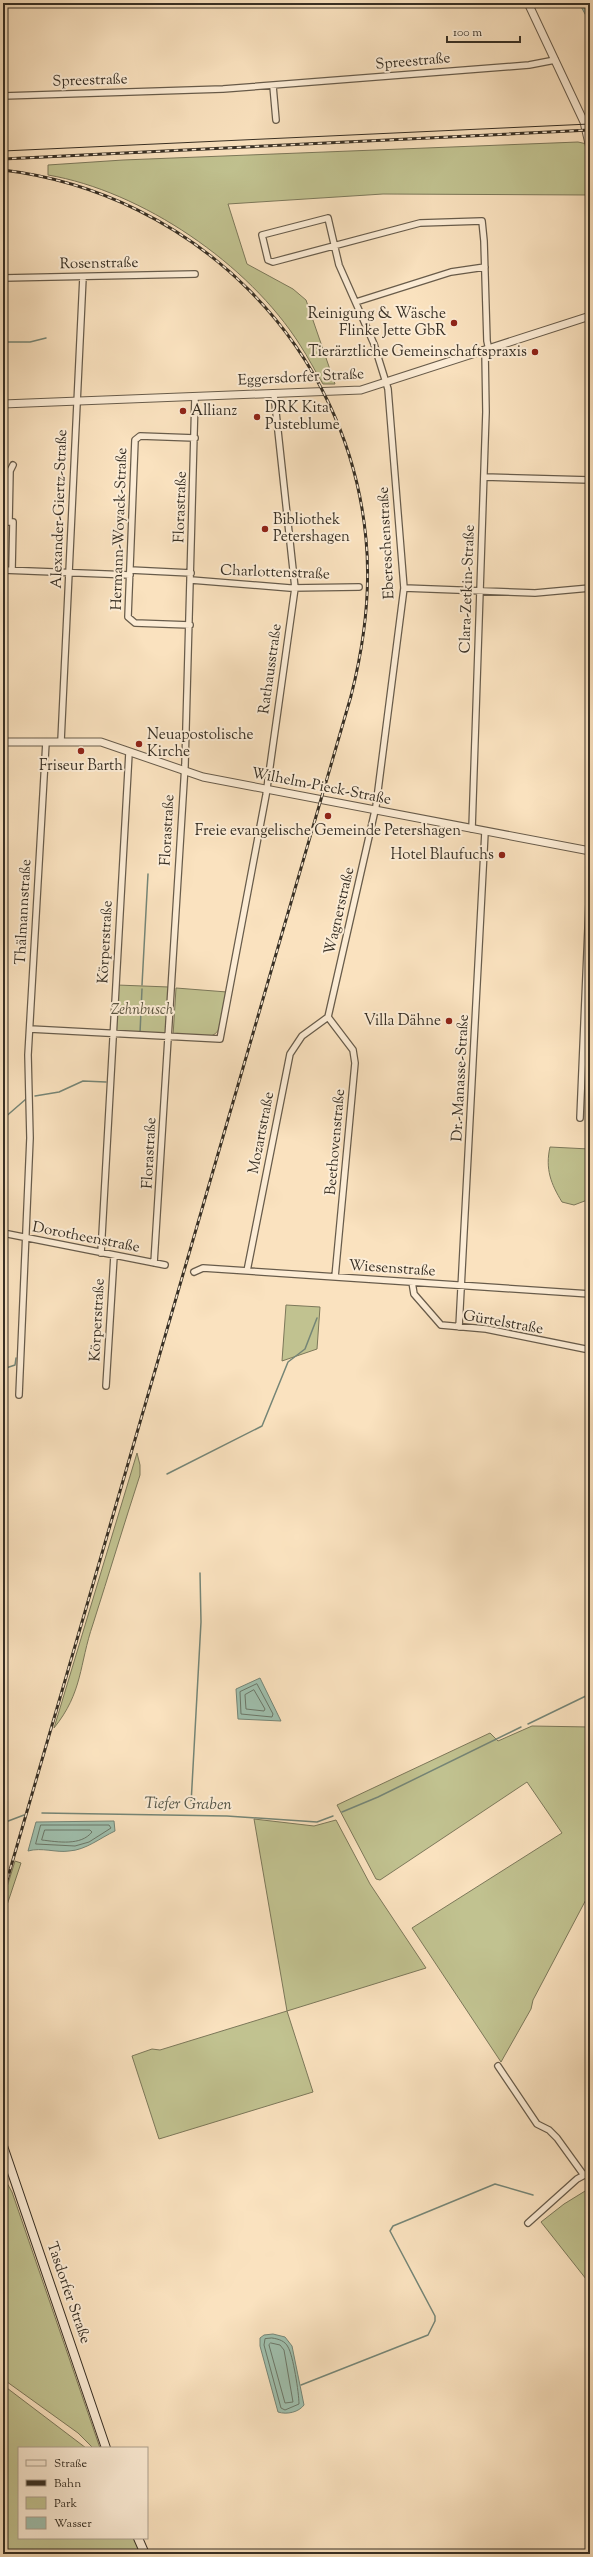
<svg xmlns="http://www.w3.org/2000/svg" width="593" height="2557" viewBox="0 0 593 2557" font-family="'Sorts Mill Goudy',serif">
<style>
.green{fill:#c1c290;stroke:#7c785a}
.water{fill:#9fbfad;stroke:#758576}
.lines{fill:none;stroke-linecap:round;stroke-linejoin:round}
.shore{stroke:#6b7768;stroke-width:1}
.stream{stroke:#758576;stroke-width:1.5}
.minor-casing{stroke:#685c4b;stroke-width:8}
.tertiary-casing{stroke:#685c4b;stroke-width:9}
.secondary-casing{stroke:#372f24;stroke-width:10}
.minor{stroke:#fcecd5;stroke-width:5.5}
.tertiary{stroke:#fcecd5;stroke-width:7}
.secondary{stroke:#fcecd5;stroke-width:8}
.tram{stroke:#372f24;stroke-width:1}
.rail-casing{stroke:#372f24;stroke-width:3}
.rail{stroke:#fcecd5;stroke-width:1.5;stroke-dasharray:4.5;stroke-linecap:butt}
.poi-dot{fill:#8f2418;stroke:#fcecd5;stroke-width:1.5}
.labels{text-anchor:middle;dominant-baseline:central;stroke-width:4;stroke-linejoin:round;paint-order:stroke}
.street-label{font-size:15px;fill:#372f24;stroke:#fcecd5}
.poi-label{font-size:15px;fill:#372f24;stroke:#fcecd5;text-anchor:end}
.park-label{font-size:15px;font-style:italic;fill:#5a543f;stroke:#fcecd5}
.water-label{font-size:16px;font-style:italic;fill:#515346;stroke:#fcecd5}
</style>
<rect width="100%" height="100%" fill="#fae2bf"/>
<filter id="stains"><feTurbulence type="fractalNoise" baseFrequency=".005" numOctaves="4"/><feColorMatrix values="0 0 0 0 .2 0 0 0 0 .09 0 0 0 0 .02 0 0 0 .5 -.17"/></filter>
<radialGradient id="worn" r=".72"><stop offset=".6" stop-color="#630" stop-opacity="0"/><stop offset="1" stop-color="#630" stop-opacity=".3"/></radialGradient>
<!-- green -->
<path class="green" d="M 578,142 L 587,144 L 590,164 L 590,195 L 383,194 L 228,204 L 247,264 L 293,289 L 306,300 L 335,384 L 323,384 C 315,371 308,357 300,345 C 249,264 142,191 48,175 L 48,165 L 123,160 Z
M 117,985 L 169,987 L 167,1035 L 115,1033 Z
M 176,988 L 227,992 C 219,1041 222,1039 173,1036 Z
M 590,1139 L 590,1199 L 574,1205 L 562,1202 C 551,1184 545,1169 550,1147 L 589,1149 Z
M 286,1305 L 320,1307 L 317,1349 L 282,1361 Z
M 137,1453 L 140,1465 L 140,1475 C 124,1524 109,1574 93,1624 C 79,1665 83,1692 54,1728 Z
M 532,1726 L 590,1727 L 590,1892 L 533,2000 L 531,2009 L 501,2062 L 412,1928 L 562,1833 L 527,1782 L 380,1880 L 376,1879 L 337,1805 L 490,1733 L 498,1741 Z
M 254,1819 L 314,1826 L 336,1820 L 370,1884 L 426,1968 L 287,2011 L 313,2092 L 159,2139 L 132,2056 L 152,2049 L 160,2050 L 287,2011 Z
M 15,1861 L 21,1863 L 3,1917 L 3,1900 Z
M 3,2176 L 12,2192 L 100,2448 L 93,2448 L 78,2433 L 3,2379 Z
M 590,2188 L 590,2284 L 541,2222 L 564,2204 Z
M 3,2385 L 86,2448 L 19,2448 L 19,2538 L 136,2538 L 141,2554 L 3,2554 Z"/>
<!-- water -->
<path class="water" d="M 579,3 L 590,3 L 590,23 Z
M 260,1678 L 281,1721 L 238,1719 L 236,1689 Z
M 114,1821 L 115,1831 C 100,1838 86,1850 69,1851 C 56,1853 42,1847 28,1851 L 36,1822 Z
M 273,2334 L 285,2337 L 292,2346 L 304,2405 C 299,2412 287,2415 278,2412 L 260,2346 L 260,2338 L 264,2335 Z"/>
<g class="lines">
<!-- shore -->
<path class="shore" d="M 257,1684 L 273,1714 L 272,1717 L 241,1714 L 240,1692 Z
M 254,1690 L 265,1709 L 264,1711 L 246,1709 L 245,1695 Z
M 41,1825 L 109,1825 L 111,1828 L 89,1842 L 75,1846 L 36,1844 Z
M 45,1830 L 90,1830 L 92,1832 C 81,1846 58,1842 42,1840 Z
M 272,2338 C 279,2339 285,2341 288,2347 C 293,2355 299,2393 299,2404 L 285,2410 L 281,2408 L 264,2345 L 265,2339 Z
M 271,2343 L 280,2345 L 284,2350 L 293,2402 L 285,2403 L 269,2345 Z"/>
<!-- stream -->
<path class="stream" d="M 3,342 L 30,342 L 46,338
M 142,985 L 148,874
M 140,1033 L 142,989
M 35,1096 L 59,1092 L 83,1081 L 106,1082
M 3,1119 L 26,1099
M 3,1369 L 15,1365 L 16,1358
M 167,1474 L 262,1426 L 288,1362 L 305,1349 L 317,1318
M 528,1724 L 590,1694
M 191,1804 L 201,1622 L 200,1573
M 342,1812 L 378,1797 L 521,1727
M 42,1813 L 227,1816 L 317,1822 L 333,1816
M 3,1823 L 24,1815
M 301,2385 L 428,2335 L 435,2321 L 435,2316 L 390,2231 L 393,2226 L 495,2184 L 533,2195"/>
<defs>
<path id="minor" d="M 273,86 L 276,120
M 3,96 L 223,89 L 529,65 L 555,60
M 3,278 L 195,274
M 356,302 L 451,272 L 485,267
M 484,477 L 590,480
M 3,522 L 9,522
M 3,570 L 130,575
M 12,570 L 13,522 L 9,522 L 10,471 L 13,465
M 130,570 L 191,573
M 191,580 L 290,588 L 359,587
M 404,588 L 535,593 L 590,588
M 190,625 L 135,623 L 128,617 L 135,440 L 140,436 L 195,438
M 61,741 L 83,277
M 472,829 L 486,412 L 485,351
M 328,1017 L 376,806 L 404,588 L 388,389 L 374,344 L 339,265 L 328,218 L 262,235 L 268,260 L 273,262 L 420,223 L 482,221 L 484,241 L 487,341 L 489,350
M 328,1017 L 353,1050 L 355,1063 L 335,1277
M 30,1029 L 220,1039 L 266,795 L 295,588 L 274,394
M 580,1118 L 590,881
M 590,1216 L 590,1217
M 3,1233 L 165,1265
M 101,1253 L 129,753
M 154,1263 L 185,765 L 195,397
M 247,1271 L 290,1054 L 302,1036 L 328,1017
M 194,1272 L 203,1268 L 590,1294
M 412,1282 L 414,1294 L 441,1325 L 486,1329 L 590,1350
M 459,1327 L 485,832
M 106,1386 L 114,1256
M 19,1395 L 30,1138 L 28,1055 L 46,742
M 498,2066 L 537,2124 L 549,2130 L 557,2138 L 583,2174
M 528,2223 L 577,2179 L 590,2172"/>
<path id="tertiary" d="M 528,3 L 584,122 L 590,148
M 3,404 L 361,390 L 590,316
M 3,742 L 101,742 L 203,777 L 590,851"/>
<path id="secondary" d="M 3,2146 L 106,2448
M 138,2538 L 145,2554"/>
</defs>
<!-- minor casing -->
<use href="#minor" class="minor-casing"/>
<!-- tertiary casing -->
<use href="#tertiary" class="tertiary-casing"/>
<!-- secondary casing -->
<use href="#secondary" class="secondary-casing"/>
<!-- minor -->
<use href="#minor" class="minor"/>
<!-- tertiary -->
<use href="#tertiary" class="tertiary"/>
<!-- secondary -->
<use href="#secondary" class="secondary"/>
<!-- tram -->
<path class="tram" d="M 3,151 L 590,124"/>
<defs>
<path id="rail" d="M 3,159 L 590,130
M 3,170 C 194,193 348,345 366,539 C 371,592 364,645 351,696 L 3,1894"/>
</defs>
<!-- rail casing -->
<use href="#rail" class="rail-casing"/>
<!-- rail -->
<use href="#rail" class="rail"/>
</g>
<!-- markers -->
<g class="poi-dot">
<circle cx="454" cy="323" r="4"/>
<circle cx="535" cy="352" r="4"/>
<circle cx="183" cy="411" r="4"/>
<circle cx="257" cy="417" r="4"/>
<circle cx="265" cy="529" r="4"/>
<circle cx="139" cy="744" r="4"/>
<circle cx="81" cy="751" r="4"/>
<circle cx="328" cy="816" r="4"/>
<circle cx="502" cy="855" r="4"/>
<circle cx="449" cy="1021" r="4"/>
</g>
<g class="labels">
<!-- street labels -->
<g class="street-label">
<text transform="translate(413 62) rotate(-5)">Spreestraße</text>
<text transform="translate(90 81) rotate(-2)">Spreestraße</text>
<text transform="translate(99 264) rotate(-1)">Rosenstraße</text>
<text transform="translate(301 378) rotate(-3)">Eggersdorfer Straße</text>
<text transform="translate(181 507) rotate(-88)">Florastraße</text>
<text transform="translate(60 509) rotate(-88)">Alexander-Giertz-Straße</text>
<text transform="translate(120 529) rotate(-88)">Hermann-Woyack-Straße</text>
<text transform="translate(387 543) rotate(-93)">Ebereschenstraße</text>
<text transform="translate(275 573) rotate(2)">Charlottenstraße</text>
<text transform="translate(468 589) rotate(-88)">Clara-Zetkin-Straße</text>
<text transform="translate(271 669) rotate(-82)">Rathausstraße</text>
<text transform="translate(321 787) rotate(11)">Wilhelm-Pieck-Straße</text>
<text transform="translate(168 830) rotate(-87)">Florastraße</text>
<text transform="translate(340 911) rotate(-77)">Wagnerstraße</text>
<text transform="translate(24 912) rotate(-87)">Thälmannstraße</text>
<text transform="translate(106 942) rotate(-87)">Körperstraße</text>
<text transform="translate(461 1078) rotate(-87)">Dr.-Manasse-Straße</text>
<text transform="translate(262 1133) rotate(-79)">Mozartstraße</text>
<text transform="translate(336 1142) rotate(-85)">Beethovenstraße</text>
<text transform="translate(150 1153) rotate(-87)">Florastraße</text>
<text transform="translate(86 1238) rotate(11)">Dorotheenstraße</text>
<text transform="translate(392 1269) rotate(4)">Wiesenstraße</text>
<text transform="translate(98 1320) rotate(-87)">Körperstraße</text>
<text transform="translate(503 1323) rotate(10)">Gürtelstraße</text>
<text transform="translate(68 2293) rotate(71)">Tasdorfer Straße</text>
</g>
<!-- poi labels -->
<g class="poi-label">
<text x="446" y="314">Reinigung &amp; Wäsche<tspan x="446" dy="17">Flinke Jette GbR</tspan></text>
<text x="527" y="352">Tierärztliche Gemeinschaftspraxis</text>
<text x="265" y="408" text-anchor="start">DRK Kita<tspan x="265" dy="17">Pusteblume</tspan></text>
<text x="191" y="411" text-anchor="start">Allianz</text>
<text x="273" y="520" text-anchor="start">Bibliothek<tspan x="273" dy="17">Petershagen</tspan></text>
<text x="147" y="735" text-anchor="start">Neuapostolische<tspan x="147" dy="17">Kirche</tspan></text>
<text x="81" y="766" text-anchor="middle">Friseur Barth</text>
<text x="328" y="831" text-anchor="middle">Freie evangelische Gemeinde Petershagen</text>
<text x="494" y="855">Hotel Blaufuchs</text>
<text x="441" y="1021">Villa Dähne</text>
</g>
<!-- park labels -->
<g class="park-label">
<text x="142" y="1010">Zehnbusch</text>
</g>
<!-- water labels -->
<g class="water-label">
<text transform="translate(188 1805) rotate(1)">Tiefer Graben</text>
</g>
</g>
<!-- margin -->
<rect width="593" height="2557" fill="none" stroke="#fae2bf" stroke-width="16"/>
<rect x="4" y="4" width="585" height="2549" fill="none" stroke="#372f24" stroke-width="2"/>
<rect x="8" y="8" width="577" height="2541" fill="none" stroke="#372f24"/>
<!-- legend -->
<rect x="18" y="2447" width="130" height="92" fill="#fcecd5" stroke="#ada08e"/>
<rect x="26" y="2460" width="20" height="6" fill="#fcecd5" stroke="#ada08e"/>
<text x="54" y="2467" font-size="12" fill="#372f24">Straße</text>
<rect x="26" y="2480" width="20" height="6" fill="#372f24" stroke="#ada08e"/>
<text x="54" y="2487" font-size="12" fill="#372f24">Bahn</text>
<rect x="26" y="2497" width="20" height="12" fill="#c1c290" stroke="#ada08e"/>
<text x="54" y="2507" font-size="12" fill="#372f24">Park</text>
<rect x="26" y="2517" width="20" height="12" fill="#9fbfad" stroke="#ada08e"/>
<text x="54" y="2527" font-size="12" fill="#372f24">Wasser</text>
<!-- scale -->
<path d="M447 36v6h73v-6" fill="none" stroke="#372f24" stroke-width="2"/>
<text x="453" y="36" font-size="12" fill="#372f24" stroke="#fcecd5" stroke-width="3" paint-order="stroke">100 m</text>
<rect width="100%" height="100%" filter="url(#stains)"/>
<rect width="100%" height="100%" fill="url(#worn)"/>
</svg>
